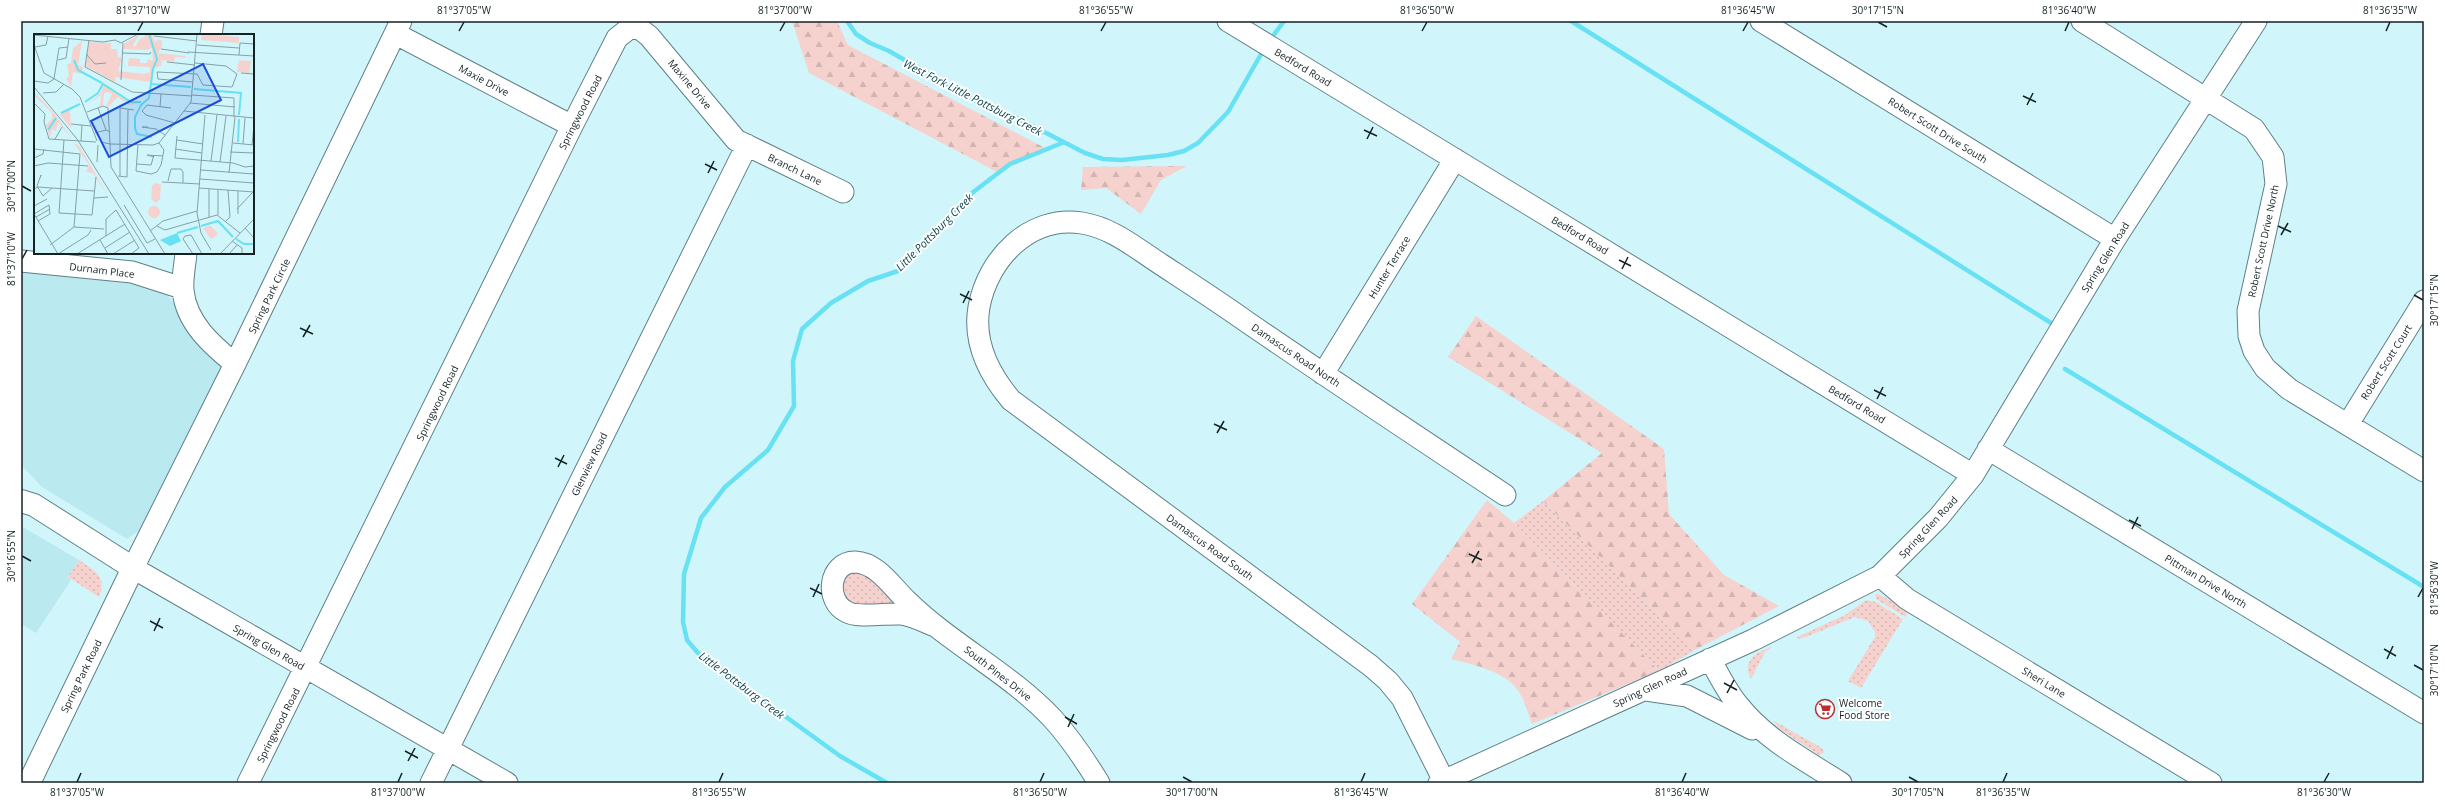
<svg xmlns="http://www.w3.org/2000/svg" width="2445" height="804" viewBox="0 0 2445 804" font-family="'Open Sans',sans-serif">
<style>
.built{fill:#bae9f0}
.grass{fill:url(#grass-dots)}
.forest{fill:url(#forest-firs)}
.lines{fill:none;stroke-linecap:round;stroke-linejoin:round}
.stream{stroke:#67e1f3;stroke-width:4.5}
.minor-casing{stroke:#5e8086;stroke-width:23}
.major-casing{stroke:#5e8086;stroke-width:24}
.minor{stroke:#fff;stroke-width:21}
.major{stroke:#fff;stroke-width:22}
.ticks{fill:none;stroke:#142224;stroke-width:1.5}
.labels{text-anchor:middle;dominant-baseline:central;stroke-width:4;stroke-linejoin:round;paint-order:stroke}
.street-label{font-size:10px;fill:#142224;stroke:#fff}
.poi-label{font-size:10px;fill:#142224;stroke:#fff;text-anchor:start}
.water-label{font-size:11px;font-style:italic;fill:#0b444b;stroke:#fff}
.inset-river{fill:none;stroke:#67e1f3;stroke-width:2}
.inset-road{fill:none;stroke:#85a1a6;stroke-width:1}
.view{fill:#1d4ed8;fill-opacity:0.15;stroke:#1d4ed8;stroke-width:2}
.inset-edge{fill:none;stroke:#142224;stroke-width:2}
.neatline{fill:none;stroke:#142224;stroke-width:1.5}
.ticks-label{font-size:10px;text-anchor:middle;fill:#142224}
</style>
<defs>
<pattern id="grass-dots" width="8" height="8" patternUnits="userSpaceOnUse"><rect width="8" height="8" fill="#f6d2ce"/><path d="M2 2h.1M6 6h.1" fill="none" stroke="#d2b4b1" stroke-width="1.8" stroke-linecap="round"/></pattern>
<pattern id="forest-firs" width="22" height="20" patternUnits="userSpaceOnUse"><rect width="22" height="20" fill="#f6d2ce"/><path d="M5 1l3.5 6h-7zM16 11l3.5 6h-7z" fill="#d2b4b1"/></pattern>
</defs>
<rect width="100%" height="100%" fill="#d0f6fc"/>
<!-- built -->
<path class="built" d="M 21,266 L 138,278 L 168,296 L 221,364 L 222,376 L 140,530 L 127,539 L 42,487 L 21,465 Z
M 21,526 L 79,560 L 68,577 L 71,580 L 36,633 L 21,624 Z"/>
<!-- grass -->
<path class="grass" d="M 1543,501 L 1695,650 L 1659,671 L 1514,523 Z
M 79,560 C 94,570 108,577 99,597 L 68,577 Z
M 860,568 L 906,609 L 855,609 L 841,600 L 840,578 Z
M 1876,593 L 1909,610 L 1905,617 L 1876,599 Z
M 1866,600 L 1876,602 L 1903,619 L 1861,688 L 1848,681 L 1875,637 L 1875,632 L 1868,621 L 1855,617 L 1806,637 L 1799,639 L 1797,637 L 1845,615 Z
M 1773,647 L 1765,652 L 1751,679 C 1741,662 1757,650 1773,647 Z
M 1772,720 L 1822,748 L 1824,753 L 1819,755 L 1781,730 Z"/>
<!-- forest -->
<path class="forest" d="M 792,21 L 837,21 L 848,45 L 1049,150 L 997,172 L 809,73 Z
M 1187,166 L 1161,180 L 1141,214 L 1106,188 L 1081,190 L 1083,167 Z
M 1476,316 L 1664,449 L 1669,514 L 1724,575 L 1779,606 L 1695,650 L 1543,501 L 1602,453 L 1448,357 Z
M 1487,500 L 1514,523 L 1659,671 L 1532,724 C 1528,713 1525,702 1519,692 C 1506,671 1474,665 1451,659 L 1460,642 L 1412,604 Z"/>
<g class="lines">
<!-- stream -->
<path class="stream" d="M 847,21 L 856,34 L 870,43 L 889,51 L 976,101 L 1015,117 L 1085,153 L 1103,159 L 1122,160 L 1168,155 L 1184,151 L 1198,143 L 1228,112 L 1264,49
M 1571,21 L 2051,323
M 1270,40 L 1284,21
M 2065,369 L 2424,587
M 887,783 L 840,756 L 698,653 L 687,640 L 683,622 L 684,574 L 701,518 L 725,487 L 768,450 L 794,406 L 793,361 L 802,329 L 831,303 L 868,281 L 898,271 L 972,193 L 1010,164 L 1062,143"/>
<defs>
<path id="minor" d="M 401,21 L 235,364 L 133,568 L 507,783
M 1228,21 L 1973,475
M 1761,21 L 2115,239
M 2082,21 L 2254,129 L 2273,157 L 2276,184 L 2248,311 L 2249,336 L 2254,351 L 2265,368 L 2289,389 L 2424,471
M 396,34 L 572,126
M 211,35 L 213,21
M 186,253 C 185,265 182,278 183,290 C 186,323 212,345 235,364
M 21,261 L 132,272 L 182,288
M 1323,374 L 1455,159
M 2348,424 L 2424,301
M 1988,449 L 2424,713
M 1880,576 L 1907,599 L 2211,783
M 935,626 C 925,622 912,615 901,614 C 888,613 857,618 847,612 C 824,601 829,562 855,562 C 878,563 892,587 907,601 C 952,645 1010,673 1053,719 C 1071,739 1085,760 1099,783
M 1710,659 C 1719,675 1727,692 1739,706 C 1766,740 1805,760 1841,783
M 1646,690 L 1687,696 L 1752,729
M 1444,781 L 1402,698 L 1388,681 L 1371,666 L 1011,400 C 989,374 973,342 979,307 C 988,258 1030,215 1082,223 C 1113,228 1137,249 1162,265 C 1191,284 1219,302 1247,322 C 1333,381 1419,438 1505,495
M 248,783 L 572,126 L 617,38 L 631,27 L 640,29 L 649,36 L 736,140 L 843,192
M 431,783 L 747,145
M 1439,783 L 1753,640 L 1880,576 L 1938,518 L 1973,475 L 2115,239 L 2256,21"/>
<path id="major" d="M 21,501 L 34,505 L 133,568 L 29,783"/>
</defs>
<!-- minor casing -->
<use href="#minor" class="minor-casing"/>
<!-- major casing -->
<use href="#major" class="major-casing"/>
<!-- minor -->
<use href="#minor" class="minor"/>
<!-- major -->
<use href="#major" class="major"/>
</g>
<!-- ticks -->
<path class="ticks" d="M 1878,22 L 1887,27M 138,31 L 143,22M 459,31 L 464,22M 780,31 L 785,22M 1101,31 L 1106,22M 1422,31 L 1427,22M 1743,31 L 1748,22M 2065,31 L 2069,22M 2386,31 L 2390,22M 2023,96 L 2036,102M 2027,105 L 2033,93M 1364,130 L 1377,136M 1367,139 L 1373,127M 705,164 L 717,170M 708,173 L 714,161M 22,186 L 31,191M 2278,226 L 2291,232M 2281,235 L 2288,223M 22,259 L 27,250M 1619,260 L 1631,266M 1622,269 L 1628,257M 960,294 L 972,300M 2414,295 L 2423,300M 963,303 L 969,291M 300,328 L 313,334M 303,337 L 310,325M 1874,390 L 1886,396M 1877,399 L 1883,387M 1214,424 L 1227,430M 1217,433 L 1224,421M 555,458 L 567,464M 558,467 L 564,455M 2129,520 L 2141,526M 2132,529 L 2138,517M 1469,554 L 1482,560M 22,556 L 31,561M 1472,563 L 1479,551M 810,588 L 822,594M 813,597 L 819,584M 2418,597 L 2423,588M 150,621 L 163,628M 154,631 L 160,618M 2384,649 L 2396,656M 2387,659 L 2393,646M 2414,665 L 2423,670M 1724,683 L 1737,690M 1727,693 L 1734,680M 1065,717 L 1077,724M 1068,727 L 1074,714M 405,751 L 418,758M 408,761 L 415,748M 1183,777 L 1192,782M 1909,777 L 1918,782M 77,782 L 81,773M 398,782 L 402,773M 719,782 L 723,773M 1040,782 L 1044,773M 1361,782 L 1365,773M 1682,782 L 1686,773M 2003,782 L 2007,773M 2324,782 L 2329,773"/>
<!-- icons -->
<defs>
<symbol id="supermarket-ring" viewBox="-11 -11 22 22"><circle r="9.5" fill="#fff" stroke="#bc2d2e" stroke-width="1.5"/><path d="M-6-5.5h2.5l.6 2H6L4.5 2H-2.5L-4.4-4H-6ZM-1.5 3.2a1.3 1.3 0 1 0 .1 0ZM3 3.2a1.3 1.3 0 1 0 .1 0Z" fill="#bc2d2e"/></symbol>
</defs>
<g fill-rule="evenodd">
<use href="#supermarket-ring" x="1814" y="698" width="22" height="22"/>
</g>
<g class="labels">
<!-- street labels -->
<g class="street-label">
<text transform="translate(1303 67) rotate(31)">Bedford Road</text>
<text transform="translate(484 80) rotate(28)">Maxie Drive</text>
<text transform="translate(690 84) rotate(50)">Maxine Drive</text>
<text transform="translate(580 112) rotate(-63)">Springwood Road</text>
<text transform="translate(1938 130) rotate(32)">Robert Scott Drive South</text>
<text transform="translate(795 169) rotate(26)">Branch Lane</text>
<text transform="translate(1580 235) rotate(31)">Bedford Road</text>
<text transform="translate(2263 241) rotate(-78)">Robert Scott Drive North</text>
<text transform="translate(2105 257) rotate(-58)">Spring Glen Road</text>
<text transform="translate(1389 267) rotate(-59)">Hunter Terrace</text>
<text transform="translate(102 270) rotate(7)">Durnam Place</text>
<text transform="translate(269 296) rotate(-64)">Spring Park Circle</text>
<text transform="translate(1296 355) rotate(34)">Damascus Road North</text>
<text transform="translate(2386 362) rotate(-58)">Robert Scott Court</text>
<text transform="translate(437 403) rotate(-64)">Springwood Road</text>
<text transform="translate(1857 404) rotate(31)">Bedford Road</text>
<text transform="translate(589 464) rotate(-64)">Glenview Road</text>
<text transform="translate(1928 527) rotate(-47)">Spring Glen Road</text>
<text transform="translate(1210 547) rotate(36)">Damascus Road South</text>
<text transform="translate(2206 581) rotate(31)">Pittman Drive North</text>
<text transform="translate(269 647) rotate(30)">Spring Glen Road</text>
<text transform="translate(998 673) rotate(38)">South Pines Drive</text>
<text transform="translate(81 676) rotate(-64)">Spring Park Road</text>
<text transform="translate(2044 682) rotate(31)">Sheri Lane</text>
<text transform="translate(1650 687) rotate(-25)">Spring Glen Road</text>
<text transform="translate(278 725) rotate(-63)">Springwood Road</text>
</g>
<!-- poi labels -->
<g class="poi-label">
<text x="1839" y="703">Welcome<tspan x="1839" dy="12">Food Store</tspan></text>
</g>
<!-- water labels -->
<g class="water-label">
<text transform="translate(973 97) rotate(27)">West Fork Little Pottsburg Creek</text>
<text transform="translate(934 232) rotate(-45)">Little Pottsburg Creek</text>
<text transform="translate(742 685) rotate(37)">Little Pottsburg Creek</text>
</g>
</g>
<!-- overview -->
<g transform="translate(34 34)">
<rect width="220" height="220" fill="#d0f6fc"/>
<path d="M 106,0 L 99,11 L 101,13 L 106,5 L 111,3 L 110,0 L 118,0 L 121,8 L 124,5 L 128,7 L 128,13 L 124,19 L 151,22 L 151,24 L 141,23 L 140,28 L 128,26 L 127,32 L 120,34 L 117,48 L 81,43 L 83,15 L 84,23 L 88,24 L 84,37 L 110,40 L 116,38 L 116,33 L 94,32 L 94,28 L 95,24 L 106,25 L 106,29 L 113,29 L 114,25 L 119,27 L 118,14 L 113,16 L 89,15 L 90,10 ZM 168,0 L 205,3 L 205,9 L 167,6 ZM 48,7 L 44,31 L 49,33 L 48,40 L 39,38 L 37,53 L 32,45 L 35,41 L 33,31 L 37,29 L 39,14 ZM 205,26 L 217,27 L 215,39 L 203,38 ZM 70,51 L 96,69 L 108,69 L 95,71 L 84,63 L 74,73 L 72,72 L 78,60 L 74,58 L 70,59 L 69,71 L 66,72 L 67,61 L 54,70 L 67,59 ZM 0,58 L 20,79 L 38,105 L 24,88 L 22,97 L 18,95 L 16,104 L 12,91 L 18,85 L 18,79 L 0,61 ZM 48,70 L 36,76 L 37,94 L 26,81 L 31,77 ZM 39,108 L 46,113 L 74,162 L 59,139 L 52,138 L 55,131 ZM 176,191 L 184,200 L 177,205 L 169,194 Z" fill="#f6d2ce"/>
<path d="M 55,8 L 77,9 L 77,15 L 83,15 L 81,48 L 51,32 Z" fill="#f6d2ce"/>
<path d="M 121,149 L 127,150 L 126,165 L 122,169 L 117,165 L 118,152 ZM114 178a6 6 0 1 1 12 0a6 6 0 1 1-12 0Z" fill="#f6d2ce"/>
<path d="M 143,199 L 147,207 L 136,212 L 126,206 Z" fill="#67e1f3"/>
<path class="inset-river" d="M 115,0 L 123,25 L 119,35 L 115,64 L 107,71 L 101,83 L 101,94 L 103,100 L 118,103M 40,26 L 44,36 L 68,49M 117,50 L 157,53M 160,55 L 207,59 L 205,81M 51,68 L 64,59 L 69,50 L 97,68 L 107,68M 27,79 L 46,70M 14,96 L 22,84M 204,108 L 205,85M 167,192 L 184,187 L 199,203M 143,199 L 164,193M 202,205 L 210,210 L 220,210"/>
<path class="inset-road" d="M 0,1 L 69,8 L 81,6 L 87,9 L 104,0M 120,2 L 163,7M 55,6 L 51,33 L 98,58 L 158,62M 0,11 L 10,39 L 38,55 L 46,63 L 63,107M 163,11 L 205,14M 1,13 L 12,11 L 14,2M 127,15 L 155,19M 154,18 L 220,22M 89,19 L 116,20 L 117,18M 52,20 L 61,30 L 72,29M 205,21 L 206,9 L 220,10M 24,26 L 32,24 L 35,4M 133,28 L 161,31M 207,39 L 220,40M 20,45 L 25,14 L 34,13M 87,46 L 89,9M 0,47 L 14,49 L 20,45M 159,48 L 124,45 L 123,38 L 163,40 L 169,51 L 198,53 L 203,40 L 192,32 L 161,29M 0,53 L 43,105 L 115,220M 9,59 L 22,58 L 30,50M 158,61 L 200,64 L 200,83M 0,69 L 11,80 L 10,88M 156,69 L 201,73M 126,73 L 127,60M 64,74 L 72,96M 137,74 L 113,71 L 108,77 L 112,81 L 141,89M 150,77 L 220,84M 53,78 L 69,72 L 74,74 L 76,110 L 119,111 L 125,109 L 157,68 L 163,0M 171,81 L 163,179 L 167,199 L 177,216M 10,88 L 15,105 L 62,108M 37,90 L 57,92M 114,93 L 108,93 L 122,95 L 131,101M 61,99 L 72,96 L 76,98M 143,102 L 141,124 L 199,129 L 211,133 L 220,132M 21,105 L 28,93M 30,106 L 25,179 L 58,181 L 62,143M 143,106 L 169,110M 47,107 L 48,91M 67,108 L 76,110 L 77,133 L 131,220M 199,109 L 220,111M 209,110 L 211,84M 104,111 L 102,137 L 117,140 L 123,138 L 127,131 L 130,116 L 125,109M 218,111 L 220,91M 0,115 L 46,120 L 40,193 L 16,211M 141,115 L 168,119M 196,118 L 220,119M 120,123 L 113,121 L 129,122M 0,124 L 9,120 L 10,115M 177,127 L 183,81M 63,128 L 64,111M 186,128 L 192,82M 103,130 L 117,131 L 120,121M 0,132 L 14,129 L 54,132M 167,136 L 220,140M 195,139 L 201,83M 84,142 L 93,143 L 94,76M 86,142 L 86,74 L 100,76M 6,144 L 7,141 L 3,152 L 9,162 L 18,154M 166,145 L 220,149M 134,147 L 137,135 L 147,135 L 149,138 L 149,149M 128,148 L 166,150M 165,154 L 220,158M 0,155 L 4,153 L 60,157M 175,155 L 175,183M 184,156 L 184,181M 204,157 L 204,180M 60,164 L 74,163M 90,171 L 113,209 L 121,205M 0,172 L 13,165M 203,175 L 219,158M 0,180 L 15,171 L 16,180 L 4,187M 0,180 L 24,220M 2,183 L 16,175M 192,187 L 196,183 L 194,156M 123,192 L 131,196 L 183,181 L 206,199M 40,193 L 70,195M 211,194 L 220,204M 116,197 L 129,187 L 163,177M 72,202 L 72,185 L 82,176 L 105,214 L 97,220M 66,206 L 74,220M 198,207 L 208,214 L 208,220M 71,214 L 96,198M 24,220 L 54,201 L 57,196M 43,220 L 91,190M 79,220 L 101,206M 159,220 L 149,205 L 151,202 L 157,201 L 168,220M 186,220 L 220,185M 195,220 L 203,211"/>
<path class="view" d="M 169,30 L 187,66 L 75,123 L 57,87 Z"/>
<rect width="220" height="220" class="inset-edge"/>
</g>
<!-- border -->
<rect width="2445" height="804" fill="none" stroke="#ffffff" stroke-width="44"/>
<rect x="22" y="22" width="2401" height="760" class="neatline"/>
<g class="ticks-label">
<text x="143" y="14">81°37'10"W</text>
<text x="464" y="14">81°37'05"W</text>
<text x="785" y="14">81°37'00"W</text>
<text x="1106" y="14">81°36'55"W</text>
<text x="1427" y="14">81°36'50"W</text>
<text x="1748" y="14">81°36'45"W</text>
<text x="1878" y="14">30°17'15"N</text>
<text x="2069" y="14">81°36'40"W</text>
<text x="2390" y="14">81°36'35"W</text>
<text transform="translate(11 186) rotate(-90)" y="4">30°17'00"N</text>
<text transform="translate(11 259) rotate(-90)" y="4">81°37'10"W</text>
<text transform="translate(2434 300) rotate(-90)" y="4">30°17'15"N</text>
<text transform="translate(11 556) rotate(-90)" y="4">30°16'55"N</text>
<text transform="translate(2434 588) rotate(-90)" y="4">81°36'30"W</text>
<text transform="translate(2434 670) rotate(-90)" y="4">30°17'10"N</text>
<text x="77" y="796">81°37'05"W</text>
<text x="398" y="796">81°37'00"W</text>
<text x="719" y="796">81°36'55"W</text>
<text x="1040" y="796">81°36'50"W</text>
<text x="1192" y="796">30°17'00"N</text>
<text x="1361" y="796">81°36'45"W</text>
<text x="1682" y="796">81°36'40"W</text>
<text x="1918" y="796">30°17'05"N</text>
<text x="2003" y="796">81°36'35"W</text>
<text x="2324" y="796">81°36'30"W</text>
</g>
</svg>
